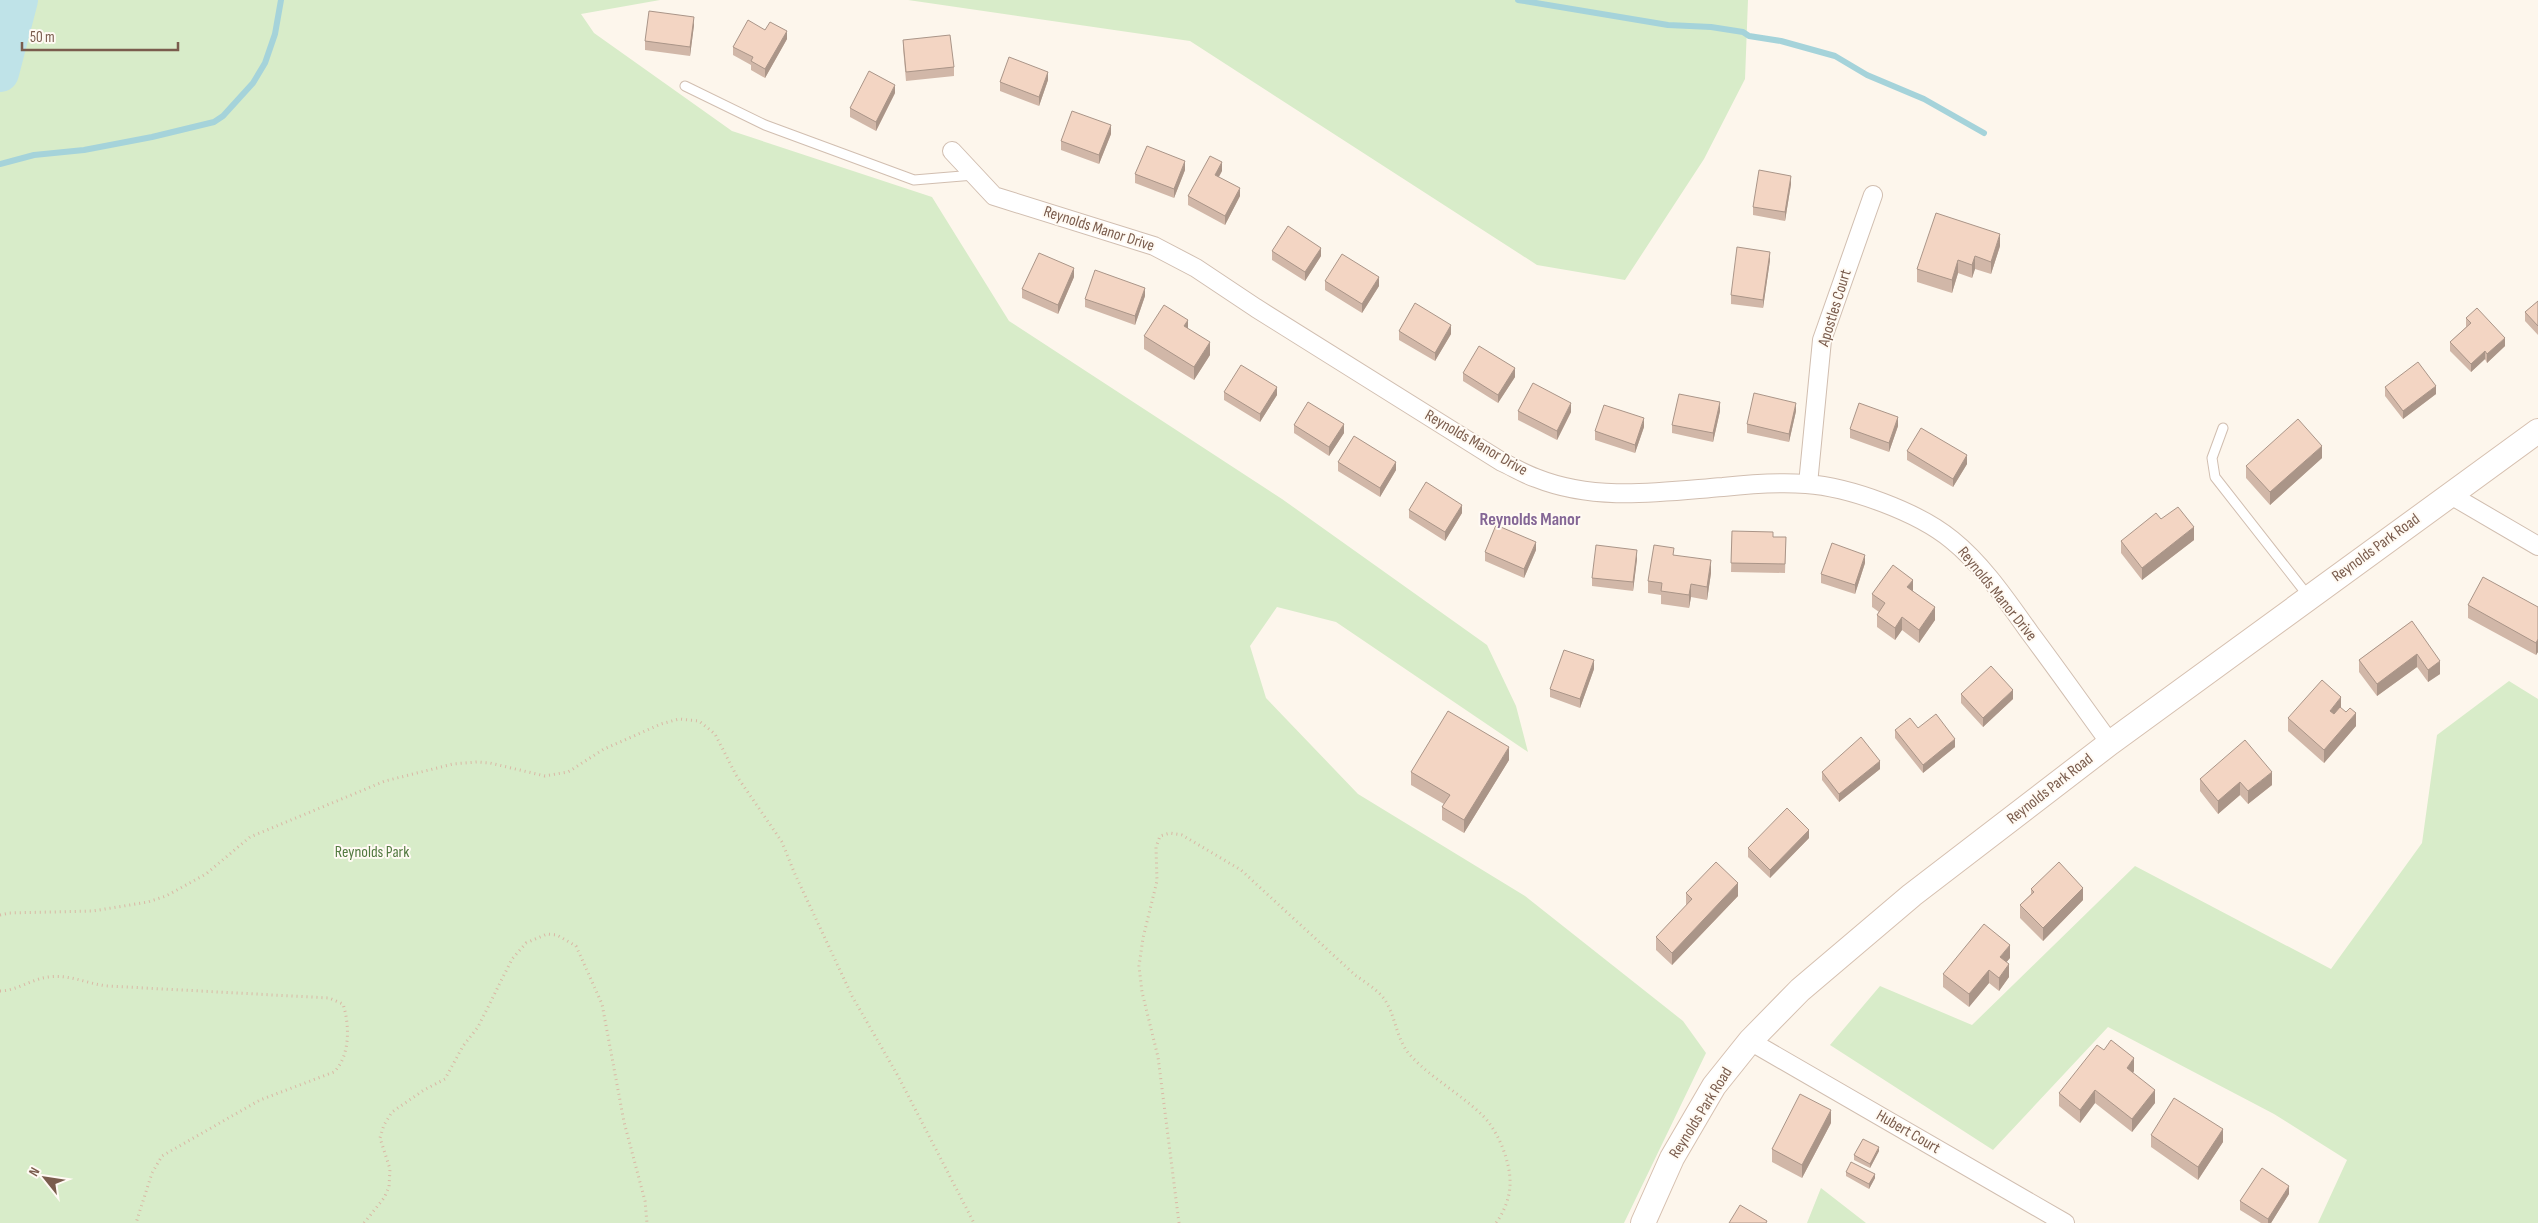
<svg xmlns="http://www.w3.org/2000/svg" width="2538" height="1223" viewBox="0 0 2538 1223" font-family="'Sofia Sans Condensed',sans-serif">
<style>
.green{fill:#d8ecc9}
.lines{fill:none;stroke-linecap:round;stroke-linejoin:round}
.stream{stroke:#a5d3da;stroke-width:6}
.river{stroke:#bfe3e8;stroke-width:38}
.service-casing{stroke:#d1beb0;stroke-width:11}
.minor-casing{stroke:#d1beb0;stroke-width:20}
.secondary-casing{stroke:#d6c0b0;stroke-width:26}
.path{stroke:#d9b8a5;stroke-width:3;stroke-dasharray:1 4;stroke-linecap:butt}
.service{stroke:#fff;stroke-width:9}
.minor{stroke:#fff;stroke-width:18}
.secondary{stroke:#fff;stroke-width:24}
.wall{fill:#d1b7a8}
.shaded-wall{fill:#aa9588}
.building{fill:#f3d5c3;stroke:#aa9588}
.labels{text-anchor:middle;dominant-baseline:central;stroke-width:4;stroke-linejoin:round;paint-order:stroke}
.street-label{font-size:16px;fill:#7a5c4d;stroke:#fffaf3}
.park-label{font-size:16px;fill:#537a41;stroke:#fffaf3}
.neighbourhood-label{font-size:18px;font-weight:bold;fill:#846695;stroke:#fffaf3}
</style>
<rect width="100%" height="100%" fill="#fdf6ec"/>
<!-- green -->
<path class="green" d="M 0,0 L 660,0 L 581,14 L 594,33 L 732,131 L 932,197 L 1009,321 L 1282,499 L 1487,645 L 1516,706 L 1528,752 L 1336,622 L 1277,607 L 1250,646 L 1266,698 L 1358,794 L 1525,896 L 1683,1021 L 1706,1053 L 1624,1223 L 0,1223 Z
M 908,0 L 1748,0 L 1745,79 L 1704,159 L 1625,280 L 1537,265 L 1190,41 Z
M 2509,681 L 2538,699 L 2538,1223 L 2318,1223 L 2347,1160 L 2274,1114 L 2108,1027 L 1993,1150 L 1830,1045 L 1880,986 L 1972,1025 L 2135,866 L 2331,969 L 2422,843 L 2437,735 Z
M 1821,1188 L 1866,1223 L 1807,1223 Z"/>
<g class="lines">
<!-- stream -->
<path class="stream" d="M 1518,0 L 1668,25 L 1711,27 L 1743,32 L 1749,36 L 1781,41 L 1835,56 L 1867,75 L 1924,99 L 1984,133
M 0,164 L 34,155 L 84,150 L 152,137 L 214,122 L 223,116 L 253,83 L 265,63 L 275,34 L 281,0"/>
<!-- river -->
<path class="river" d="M 0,73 L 19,0"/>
<defs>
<path id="service" d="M 685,86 L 765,125 L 914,180 L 974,175
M 2223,428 L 2212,458 L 2215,477 L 2309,597"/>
<path id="minor" d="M 952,151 L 994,196 L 1154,246 L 1196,268 L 1256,308 L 1502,462 C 1513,467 1524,474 1536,478 C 1596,502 1660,492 1723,487 C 1751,484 1778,482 1806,484 C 1850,487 1918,512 1952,540 C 1983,565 2007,601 2030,633 C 2057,669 2083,706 2110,743
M 1808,484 L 1822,340 L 1873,195
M 2449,494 L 2538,546
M 1750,1041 L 2065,1223"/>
<path id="secondary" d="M 1643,1223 L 1672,1158 L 1714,1086 L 1750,1041 L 1800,990 L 1912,895 L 2110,743 L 2538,431"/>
</defs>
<!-- service casing -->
<use href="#service" class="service-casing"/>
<!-- minor casing -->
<use href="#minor" class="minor-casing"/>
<!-- secondary casing -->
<use href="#secondary" class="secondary-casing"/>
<!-- path -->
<path class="path" d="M 0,915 L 9,913 L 93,911 L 148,902 L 166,896 L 206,874 L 250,837 L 385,781 L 453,764 L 477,762 L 490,763 L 545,776 L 556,774 L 568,772 L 604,749 L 661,724 L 679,719 L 699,721 L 715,734 L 736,775 L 782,842 L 794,872 L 852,996 L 898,1076 L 974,1223
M 0,991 C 16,991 32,979 48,977 C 70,974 87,984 108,986 L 329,998 L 343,1004 C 350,1026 350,1056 334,1072 L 260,1100 L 162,1156 L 152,1173 L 136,1223
M 364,1223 L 384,1198 L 389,1187 L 390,1169 L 380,1138 L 384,1125 L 392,1112 L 424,1090 L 445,1079 L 463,1046 L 478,1027 L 512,959 L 526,943 L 547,934 L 557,935 L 576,946 L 602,1004 L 624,1122 L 645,1201 L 647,1223
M 1179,1223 L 1158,1057 L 1142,992 L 1139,966 L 1143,938 L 1157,881 L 1156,847 L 1160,836 L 1170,833 L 1182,835 L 1241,870 L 1355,975 C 1365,982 1378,990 1385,1000 C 1396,1017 1396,1039 1410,1055 C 1431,1078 1459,1093 1481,1114 C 1497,1128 1511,1162 1510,1184 C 1510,1197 1504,1212 1496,1223"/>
<!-- service -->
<use href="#service" class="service"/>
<!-- minor -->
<use href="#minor" class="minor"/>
<!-- secondary -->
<use href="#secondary" class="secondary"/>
</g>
<!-- wall -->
<path class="wall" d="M 694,25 L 690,56 L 645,50 L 645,41 Z
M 765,30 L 787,39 L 765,78 L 751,70 L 751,65 L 733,55 L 733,47 Z
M 903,40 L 954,67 L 954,76 L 906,81 L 903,48 Z
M 1048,80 L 1039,106 L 1000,91 L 1000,82 Z
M 895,93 L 876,131 L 850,117 L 850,108 Z
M 1111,134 L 1099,164 L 1061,150 L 1061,141 Z
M 1185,170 L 1174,198 L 1135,183 L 1135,174 Z
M 1222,171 L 1219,177 L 1240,196 L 1225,225 L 1188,205 L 1188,196 Z
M 1791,184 L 1785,221 L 1753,215 L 1753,207 Z
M 2000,246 L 1991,274 L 1975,269 L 1972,278 L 1958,273 L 1952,293 L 1917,282 L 1917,269 Z
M 1272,251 L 1321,256 L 1305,281 L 1272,260 Z
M 1770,260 L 1763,308 L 1731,304 L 1731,295 Z
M 1074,277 L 1058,314 L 1022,298 L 1022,289 Z
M 1325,281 L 1379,286 L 1362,313 L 1325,290 Z
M 1145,296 L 1135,325 L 1085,307 L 1085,299 Z
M 2538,301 L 2538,335 L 2525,321 L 2525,312 Z
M 2466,318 L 2505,346 L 2487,363 L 2485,359 L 2471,372 L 2450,351 L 2450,342 L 2466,327 Z
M 1399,331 L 1451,334 L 1435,361 L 1399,340 Z
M 1144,336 L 1210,355 L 1194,380 L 1144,349 Z
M 1463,373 L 1515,377 L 1498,403 L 1463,381 Z
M 2385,387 L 2436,394 L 2403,419 L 2385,396 Z
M 1224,392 L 1277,395 L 1260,422 L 1224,400 Z
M 1518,411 L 1571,412 L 1557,440 L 1518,420 Z
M 1720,411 L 1713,442 L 1672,433 L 1672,425 Z
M 1796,411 L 1789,442 L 1747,433 L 1747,424 Z
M 1294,425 L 1344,433 L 1329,456 L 1294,433 Z
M 1898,426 L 1889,452 L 1850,438 L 1850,429 Z
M 1644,427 L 1635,453 L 1595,440 L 1595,431 Z
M 1907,451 L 1967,464 L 1953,487 L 1907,460 Z
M 2322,458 L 2270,505 L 2246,478 L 2246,466 Z
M 1338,462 L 1396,470 L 1380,497 L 1338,471 Z
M 1409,510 L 1462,513 L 1445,541 L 1409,518 Z
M 2161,519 L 2194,540 L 2142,580 L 2121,553 L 2121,541 Z
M 1732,531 L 1773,537 L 1786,537 L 1785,573 L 1731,572 Z
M 1536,550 L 1524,578 L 1485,561 L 1485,552 Z
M 1674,555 L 1711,573 L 1707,600 L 1691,597 L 1689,608 L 1661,604 L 1661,595 L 1648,593 L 1648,581 Z
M 1637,559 L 1633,591 L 1592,586 L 1592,578 Z
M 1865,563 L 1855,594 L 1821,583 L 1821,574 Z
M 1913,591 L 1935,620 L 1919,643 L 1902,630 L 1895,640 L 1877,627 L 1877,615 L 1879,612 L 1872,607 L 1872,594 Z
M 2468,605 L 2538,607 L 2538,652 L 2536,655 L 2468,618 Z
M 2412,621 L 2440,674 L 2428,682 L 2417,667 L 2377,696 L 2359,672 L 2359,660 Z
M 1594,669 L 1580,708 L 1550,697 L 1550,689 Z
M 1961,694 L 2013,699 L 1983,727 L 1961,703 Z
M 2341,708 L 2356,726 L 2324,763 L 2288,731 L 2288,718 Z
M 1918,728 L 1955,747 L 1923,773 L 1895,738 L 1895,730 Z
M 1509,760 L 1464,833 L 1442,820 L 1442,807 L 1444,804 L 1411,785 L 1411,772 Z
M 1880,769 L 1839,802 L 1822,780 L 1822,772 Z
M 2200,779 L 2272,785 L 2248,804 L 2240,795 L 2218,814 L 2200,791 Z
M 1809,838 L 1770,878 L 1748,857 L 1748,848 Z
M 2031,889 L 2083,900 L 2043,941 L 2020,918 L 2020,905 L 2031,894 Z
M 1686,893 L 1738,896 L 1672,965 L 1656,950 L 1656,937 L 1686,906 Z
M 2010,958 L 2006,962 L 2009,977 L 1999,991 L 1989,983 L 1969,1007 L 1943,987 L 1943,974 Z
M 2104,1050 L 2134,1071 L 2133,1073 L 2155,1103 L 2132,1132 L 2095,1103 L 2080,1123 L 2059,1106 L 2059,1093 Z
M 1831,1123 L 1802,1178 L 1772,1162 L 1772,1149 Z
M 2151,1135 L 2223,1142 L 2198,1180 L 2151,1147 Z
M 1879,1151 L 1870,1168 L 1854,1160 L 1854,1155 Z
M 1846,1172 L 1875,1178 L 1869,1189 L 1846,1176 Z
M 2289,1194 L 2271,1223 L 2261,1223 L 2240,1210 L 2240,1201 Z"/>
<!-- shaded-wall -->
<path class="shaded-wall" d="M 694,17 L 694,25 L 690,56 L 690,47 Z
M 787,31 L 787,39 L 765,78 L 765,69 Z
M 1048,72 L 1048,80 L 1039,106 L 1039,97 Z
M 895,85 L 895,93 L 876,131 L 876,122 Z
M 1111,125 L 1111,134 L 1099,164 L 1099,155 Z
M 1185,161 L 1185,170 L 1174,198 L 1174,189 Z
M 1222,162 L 1222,171 L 1215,183 L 1215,175 Z
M 1791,176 L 1791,184 L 1785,221 L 1785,212 Z
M 1240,188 L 1240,196 L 1225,225 L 1225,216 Z
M 2000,234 L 2000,246 L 1991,274 L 1991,262 Z
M 1321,248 L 1321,256 L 1305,281 L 1305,272 Z
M 1770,252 L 1770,260 L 1763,308 L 1763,300 Z
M 1975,256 L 1975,269 L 1972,278 L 1972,265 Z
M 1958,260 L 1958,273 L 1952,293 L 1952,280 Z
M 1074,268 L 1074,277 L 1058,314 L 1058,305 Z
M 1379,277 L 1379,286 L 1362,313 L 1362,304 Z
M 1145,288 L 1145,296 L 1135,325 L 1135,316 Z
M 1188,320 L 1188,333 L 1184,326 Z
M 1451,325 L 1451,334 L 1435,361 L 1435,353 Z
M 2505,338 L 2505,346 L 2487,363 L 2487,354 Z
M 1210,342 L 1210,355 L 1194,380 L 1194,367 Z
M 2485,351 L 2485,359 L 2471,372 L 2471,364 Z
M 1515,368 L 1515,377 L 1498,403 L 1498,395 Z
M 2436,386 L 2436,394 L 2403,419 L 2403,411 Z
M 1277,387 L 1277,395 L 1260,422 L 1260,414 Z
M 1720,402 L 1720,411 L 1713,442 L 1713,433 Z
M 1571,403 L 1571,412 L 1557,440 L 1557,431 Z
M 1796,403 L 1796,411 L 1789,442 L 1789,434 Z
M 1898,417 L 1898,426 L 1889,452 L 1889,443 Z
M 1644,418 L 1644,427 L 1635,453 L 1635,445 Z
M 1344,424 L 1344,433 L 1329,456 L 1329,447 Z
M 2322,446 L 2322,458 L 2270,505 L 2270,492 Z
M 1967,455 L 1967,464 L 1953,487 L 1953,479 Z
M 1396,462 L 1396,470 L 1380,497 L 1380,488 Z
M 1462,505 L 1462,513 L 1445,541 L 1445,532 Z
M 2194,527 L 2194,540 L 2142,580 L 2142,568 Z
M 1536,542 L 1536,550 L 1524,578 L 1524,569 Z
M 1637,550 L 1637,559 L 1633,591 L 1633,582 Z
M 1865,555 L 1865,563 L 1855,594 L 1855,585 Z
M 1711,560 L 1711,573 L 1707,600 L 1707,587 Z
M 1913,580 L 1913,592 L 1907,587 Z
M 1691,584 L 1691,597 L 1689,608 L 1689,595 Z
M 1935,607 L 1935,620 L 1919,643 L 1919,630 Z
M 1902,617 L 1902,630 L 1895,640 L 1895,628 Z
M 2538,639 L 2538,652 L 2536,655 L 2536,643 Z
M 2417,654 L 2417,667 L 2377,696 L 2377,684 Z
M 1594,660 L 1594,669 L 1580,708 L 1580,699 Z
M 2440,661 L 2440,674 L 2428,682 L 2428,670 Z
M 2013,690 L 2013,699 L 1983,727 L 1983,718 Z
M 2341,697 L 2341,710 L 2330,724 L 2330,711 Z
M 2356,713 L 2356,726 L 2324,763 L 2324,750 Z
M 1955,739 L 1955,747 L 1923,773 L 1923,765 Z
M 1509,747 L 1509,760 L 1464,833 L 1464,820 Z
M 1880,761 L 1880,769 L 1839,802 L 1839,794 Z
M 2272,772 L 2272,785 L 2248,804 L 2248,791 Z
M 2240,782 L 2240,795 L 2218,814 L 2218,801 Z
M 1809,830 L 1809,838 L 1770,878 L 1770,870 Z
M 1738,883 L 1738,896 L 1672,965 L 1672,953 Z
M 2083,888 L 2083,900 L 2043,941 L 2043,928 Z
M 2010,945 L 2010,958 L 2000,970 L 2000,957 Z
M 2009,964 L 2009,977 L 1999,991 L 1999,978 Z
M 1989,970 L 1989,983 L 1969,1007 L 1969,994 Z
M 2134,1058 L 2134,1071 L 2127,1081 L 2127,1068 Z
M 2095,1090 L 2095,1103 L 2080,1123 L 2080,1110 Z
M 2155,1090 L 2155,1103 L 2132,1132 L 2132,1119 Z
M 1831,1110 L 1831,1123 L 1802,1178 L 1802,1165 Z
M 2223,1129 L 2223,1142 L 2198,1180 L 2198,1167 Z
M 1879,1147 L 1879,1151 L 1870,1168 L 1870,1164 Z
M 1875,1174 L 1875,1178 L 1869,1189 L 1869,1184 Z
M 2289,1186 L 2289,1194 L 2271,1223 L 2268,1223 L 2268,1219 Z"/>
<!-- building -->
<path class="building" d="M 649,11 L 694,17 L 690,47 L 645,41 Z
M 748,20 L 765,30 L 770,22 L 787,31 L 765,69 L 751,61 L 753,57 L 733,47 Z
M 950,35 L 954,67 L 906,72 L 903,40 Z
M 1009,57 L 1048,72 L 1039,97 L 1000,82 Z
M 869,71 L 895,85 L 876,122 L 850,108 Z
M 1072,111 L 1111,125 L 1099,155 L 1061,141 Z
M 1147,146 L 1185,161 L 1174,189 L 1135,174 Z
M 1210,156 L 1222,162 L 1215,175 L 1240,188 L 1225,216 L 1188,196 Z
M 1759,170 L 1791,176 L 1785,212 L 1753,207 Z
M 1936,213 L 2000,234 L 1991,262 L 1975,256 L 1972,265 L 1958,260 L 1952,280 L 1917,269 Z
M 1288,226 L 1321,248 L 1305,272 L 1272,251 Z
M 1737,247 L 1770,252 L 1763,300 L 1731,295 Z
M 1039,253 L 1074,268 L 1058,305 L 1022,289 Z
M 1342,254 L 1379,277 L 1362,304 L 1325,281 Z
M 1095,270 L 1145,288 L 1135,316 L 1085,299 Z
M 2538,301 L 2538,326 L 2525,312 Z
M 1415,303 L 1451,325 L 1435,353 L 1399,331 Z
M 1164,305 L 1188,320 L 1184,326 L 1210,342 L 1194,367 L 1144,336 Z
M 2477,308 L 2505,338 L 2487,354 L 2485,351 L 2471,364 L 2450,342 L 2471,323 L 2466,318 Z
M 1479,346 L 1515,368 L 1498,395 L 1463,373 Z
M 2418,362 L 2436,386 L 2403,411 L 2385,387 Z
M 1241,365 L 1277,387 L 1260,414 L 1224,392 Z
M 1533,383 L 1571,403 L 1557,431 L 1518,411 Z
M 1754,393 L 1796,403 L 1789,434 L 1747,424 Z
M 1679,394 L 1720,402 L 1713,433 L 1672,425 Z
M 1308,402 L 1344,424 L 1329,447 L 1294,425 Z
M 1859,403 L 1898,417 L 1889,443 L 1850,429 Z
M 1604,405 L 1644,418 L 1635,445 L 1595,431 Z
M 2298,419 L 2322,446 L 2270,492 L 2246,466 Z
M 1921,428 L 1967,455 L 1953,479 L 1907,451 Z
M 1354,436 L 1396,462 L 1380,488 L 1338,462 Z
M 1426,482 L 1462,505 L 1445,532 L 1409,510 Z
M 2178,507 L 2194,527 L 2142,568 L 2121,541 L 2156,513 L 2161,519 Z
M 1496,525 L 1536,542 L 1524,569 L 1485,552 Z
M 1732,531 L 1773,532 L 1773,537 L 1786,537 L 1785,564 L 1731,563 Z
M 1832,543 L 1865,555 L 1855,585 L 1821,574 Z
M 1596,545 L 1637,550 L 1633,582 L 1592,578 Z
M 1654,545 L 1674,548 L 1673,555 L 1711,560 L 1707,587 L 1691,584 L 1689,595 L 1661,591 L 1662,583 L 1648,581 Z
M 1893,565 L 1913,580 L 1907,587 L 1935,607 L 1919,630 L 1902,617 L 1895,628 L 1877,615 L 1885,603 L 1872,594 Z
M 2483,577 L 2538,607 L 2538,639 L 2536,643 L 2468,605 Z
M 2412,621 L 2440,661 L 2428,670 L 2417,654 L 2377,684 L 2359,660 Z
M 1564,650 L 1594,660 L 1580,699 L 1550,689 Z
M 1991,666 L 2013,690 L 1983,718 L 1961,694 Z
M 2322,680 L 2341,697 L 2330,711 L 2334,714 L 2340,707 L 2346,712 L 2350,708 L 2356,713 L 2324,750 L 2288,718 Z
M 1448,711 L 1509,747 L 1464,820 L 1442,807 L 1450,795 L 1411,772 Z
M 1936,714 L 1955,739 L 1923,765 L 1895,730 L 1910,718 L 1918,728 Z
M 1861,737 L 1880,761 L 1839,794 L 1822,772 Z
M 2245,740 L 2272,772 L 2248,791 L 2240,782 L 2218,801 L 2200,779 Z
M 1787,808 L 1809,830 L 1770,870 L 1748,848 Z
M 1716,862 L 1738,883 L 1672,953 L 1656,937 L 1692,899 L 1686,893 Z
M 2059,862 L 2083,888 L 2043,928 L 2020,905 L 2034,892 L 2031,889 Z
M 1984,924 L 2010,945 L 2000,957 L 2009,964 L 1999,978 L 1989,970 L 1969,994 L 1943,974 Z
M 2111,1040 L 2134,1058 L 2127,1068 L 2155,1090 L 2132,1119 L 2095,1090 L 2080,1110 L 2059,1093 L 2097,1045 L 2104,1050 Z
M 1800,1094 L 1831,1110 L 1802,1165 L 1772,1149 Z
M 2174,1098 L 2223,1129 L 2198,1167 L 2151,1135 Z
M 1863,1139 L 1879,1147 L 1870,1164 L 1854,1155 Z
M 1851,1162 L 1875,1174 L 1869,1184 L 1846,1172 Z
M 2262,1168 L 2289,1186 L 2268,1219 L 2240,1201 Z
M 1740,1205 L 1767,1221 L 1766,1223 L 1729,1223 Z"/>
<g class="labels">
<!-- street labels -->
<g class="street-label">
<text transform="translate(1099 229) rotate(18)">Reynolds Manor Drive</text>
<text transform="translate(1835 308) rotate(-73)">Apostles Court</text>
<text transform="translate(1476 443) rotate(30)">Reynolds Manor Drive</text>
<text transform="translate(2376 548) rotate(-36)">Reynolds Park Road</text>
<text transform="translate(1997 594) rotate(51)">Reynolds Manor Drive</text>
<text transform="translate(2050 789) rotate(-38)">Reynolds Park Road</text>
<text transform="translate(1701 1113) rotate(-58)">Reynolds Park Road</text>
<text transform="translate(1908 1132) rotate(30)">Hubert Court</text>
</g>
<!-- park labels -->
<g class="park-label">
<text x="372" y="852">Reynolds Park</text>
</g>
<!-- neighbourhood labels -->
<g class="neighbourhood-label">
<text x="1530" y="519">Reynolds Manor</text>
</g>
</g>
<!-- north arrow -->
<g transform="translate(45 1178) rotate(300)" stroke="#fffaf3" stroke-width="4" paint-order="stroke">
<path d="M0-4L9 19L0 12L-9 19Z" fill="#7a5c4d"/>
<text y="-8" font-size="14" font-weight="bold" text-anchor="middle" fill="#7a5c4d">N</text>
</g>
<!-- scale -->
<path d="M22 42v8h156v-8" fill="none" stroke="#7a5c4d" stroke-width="2.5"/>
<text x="30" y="42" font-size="15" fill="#7a5c4d" stroke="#fffaf3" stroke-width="4" paint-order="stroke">50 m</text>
</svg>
